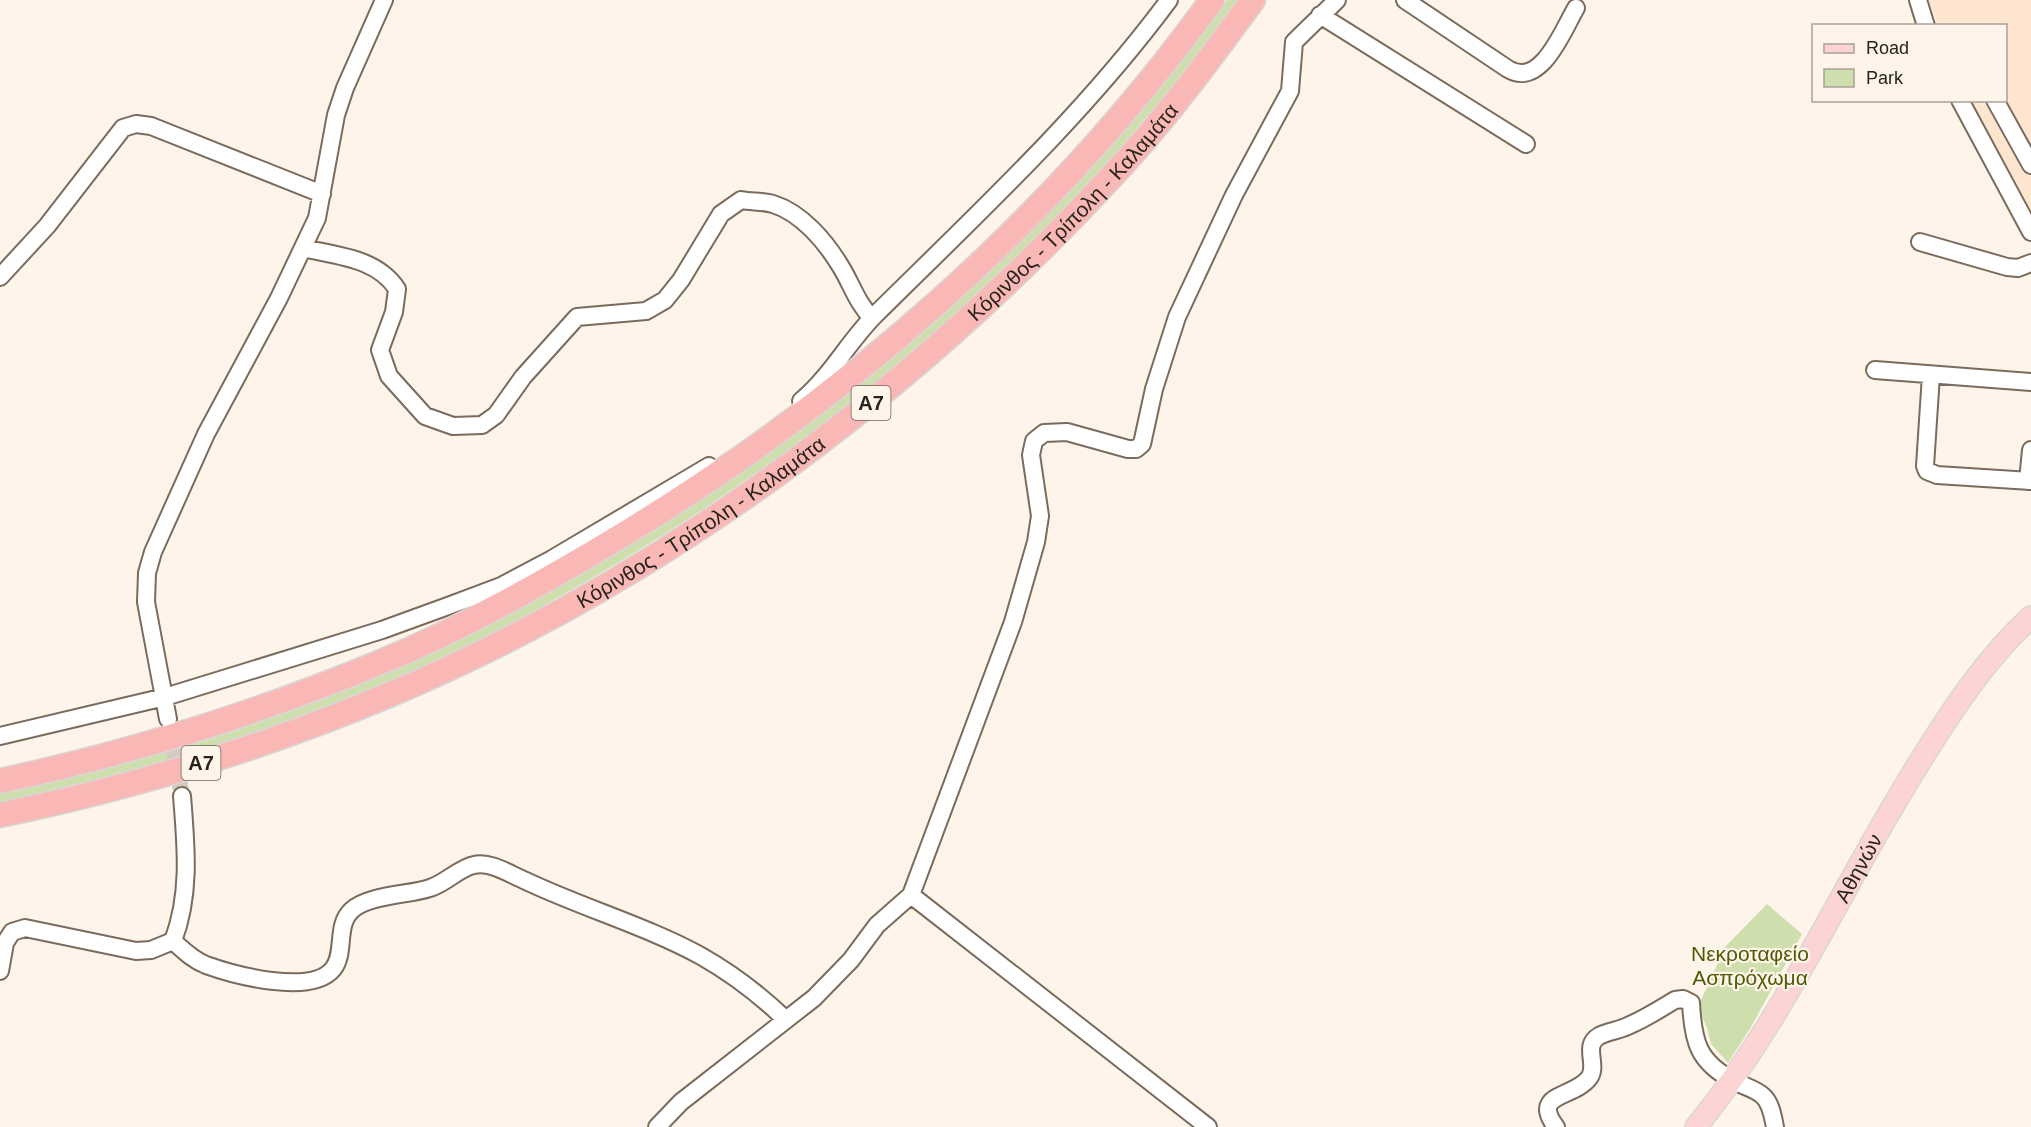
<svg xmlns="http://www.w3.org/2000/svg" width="2031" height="1127" viewBox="0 0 2031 1127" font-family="Helvetica,sans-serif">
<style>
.built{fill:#fde5cf}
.green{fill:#cfdead}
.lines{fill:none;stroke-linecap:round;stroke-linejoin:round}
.minor-tunnel{stroke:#d4cac1;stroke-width:16;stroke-dasharray:16 8;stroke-linecap:butt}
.minor-casing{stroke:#7a6b5c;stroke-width:20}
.major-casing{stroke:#d8d7d6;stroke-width:24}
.highway-casing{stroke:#d8d7d6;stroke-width:27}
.minor{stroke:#fff;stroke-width:16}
.major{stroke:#fbd4d3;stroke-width:21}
.highway{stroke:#f9b8b5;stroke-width:24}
.labels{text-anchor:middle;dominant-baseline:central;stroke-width:4.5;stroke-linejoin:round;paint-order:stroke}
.shield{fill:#fff4ea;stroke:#69625a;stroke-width:1.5}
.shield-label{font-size:20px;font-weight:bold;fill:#29231d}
.street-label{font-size:21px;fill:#29231d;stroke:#fff4ea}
.park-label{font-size:21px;fill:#4c5c05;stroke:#fff4ea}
</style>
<rect width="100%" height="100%" fill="#fff4ea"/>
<!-- built -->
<path class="built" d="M 1929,0 L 2031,0 L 2031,219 L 1970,101 L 2006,100 L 2006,26 L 1938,25 Z"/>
<!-- green -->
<path class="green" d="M 1227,0 L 1238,0 C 1073,229 861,417 619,562 C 545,606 470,648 391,681 C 265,735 133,775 0,803 L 0,794 C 132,766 263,726 387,673 C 468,639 544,596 619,551 C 857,409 1064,224 1227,0 Z
M 1767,904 L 1802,934 L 1751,1027 L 1728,1063 L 1711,1044 L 1707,1028 L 1698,1007 L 1725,947 Z"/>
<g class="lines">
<!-- minor-tunnel -->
<path class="minor-tunnel" d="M 170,726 L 182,796"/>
<defs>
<path id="minor" d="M 1405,0 L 1508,69 C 1541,89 1563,30 1576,8
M 1918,0 L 1926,26
M 1320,15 L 1526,144
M 1960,100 L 2031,232
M 1995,100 L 2031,165
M 1920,242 L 2007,267 L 2018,268 L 2031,263
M 303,248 C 337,256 377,258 397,289 L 394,312 L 380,350 L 389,376 L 425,416 L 453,426 L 482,425 L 496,415 L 523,377 L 577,317 L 646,311 L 665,300 L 681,280 L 721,214 L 741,200 C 751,202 763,201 773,204 C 802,213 826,242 841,267 C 852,285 857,303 872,318
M 0,277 L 47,226 L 123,128 L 136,124 L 151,126 L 322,194
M 1875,370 L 2031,382
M 1931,375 L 1925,466 L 1927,471 L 1937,475 L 2031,481
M 801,401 C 831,376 848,342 875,315 C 977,214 1083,116 1169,0
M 2028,481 L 2031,450
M 168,719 L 146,602 L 147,573 L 153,552 L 206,434 L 279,298 L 317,218 L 336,115 L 345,88 L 384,0
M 0,736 L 165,697 L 382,630 L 448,606 L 501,586 L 552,559 L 709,466
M 911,895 L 1208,1127
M 173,941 C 183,950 193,960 206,965 C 234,975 311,996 333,969 C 346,953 335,925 352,910 C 368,895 409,895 430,888 C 446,883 459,868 474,865 C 491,861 511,875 526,881 C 583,908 646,926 701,956 C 731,973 760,995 785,1019
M 0,971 L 5,943 L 12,932 L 25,928 L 136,951 L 151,950 L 173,941 C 191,894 186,846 182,796
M 657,1127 L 681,1102 L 814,998 L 851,960 L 877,925 L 911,895 L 1013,622 L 1036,542 L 1040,516 L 1031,455 L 1034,441 L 1044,433 L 1067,432 L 1128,449 L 1136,449 L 1142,444 L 1154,389 L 1177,317 L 1234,195 L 1290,91 L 1294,42 L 1337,0
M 1556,1127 C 1530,1093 1574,1098 1589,1078 C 1599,1065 1582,1046 1599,1036 C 1609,1031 1621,1030 1630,1025 C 1646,1018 1660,1009 1675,1000 L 1683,999 L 1691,1003 C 1693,1042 1698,1062 1734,1081 C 1743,1086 1756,1089 1763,1096 C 1771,1103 1773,1117 1775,1127"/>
<g id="major">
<path id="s1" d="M 1696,1127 C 1787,1016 1844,881 1921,760 C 1952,710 1987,657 2031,617"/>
</g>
<g id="highway">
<path d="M 0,781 C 130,753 258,713 381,662 C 461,629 537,586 611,542 C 844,402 1052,221 1212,0"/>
<path id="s2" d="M 0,815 C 135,787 269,746 396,692 C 666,577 916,389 1114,174 C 1165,120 1209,60 1253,0"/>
</g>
</defs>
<!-- minor casing -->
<use href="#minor" class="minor-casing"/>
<!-- major casing -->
<use href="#major" class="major-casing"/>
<!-- highway casing -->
<use href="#highway" class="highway-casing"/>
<!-- minor -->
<use href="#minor" class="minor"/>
<!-- major -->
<use href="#major" class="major"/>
<!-- highway -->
<use href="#highway" class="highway"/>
</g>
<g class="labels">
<!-- shield labels -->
<g class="shield">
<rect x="851.5" y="386" width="39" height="34" rx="4.5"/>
<rect x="181.5" y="746" width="39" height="34" rx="4.5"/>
</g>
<g class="shield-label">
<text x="871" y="403">Α7</text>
<text x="201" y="763">Α7</text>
</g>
<!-- street labels -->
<g class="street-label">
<text stroke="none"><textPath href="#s2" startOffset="1251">Κόρινθος - Τρίπολη - Καλαμάτα</textPath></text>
<text stroke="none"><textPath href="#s2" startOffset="765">Κόρινθος - Τρίπολη - Καλαμάτα</textPath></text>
<text stroke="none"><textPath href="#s1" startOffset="306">Αθηνών</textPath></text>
</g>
<!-- park labels -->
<g class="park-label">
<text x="1750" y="953">Νεκροταφείο<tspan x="1750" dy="24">Ασπρόχωμα</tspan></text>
</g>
</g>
<!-- legend -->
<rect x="1812" y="24" width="195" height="78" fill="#fff4ea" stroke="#a9a098" stroke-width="1.5"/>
<rect x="1824" y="44" width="30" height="9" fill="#fbd4d3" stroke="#a9a098" stroke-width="1.5"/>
<text x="1866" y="54" font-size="18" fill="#29231d">Road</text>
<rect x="1824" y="69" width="30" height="18" fill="#cfdead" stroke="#a9a098" stroke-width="1.5"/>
<text x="1866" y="84" font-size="18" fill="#29231d">Park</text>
</svg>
